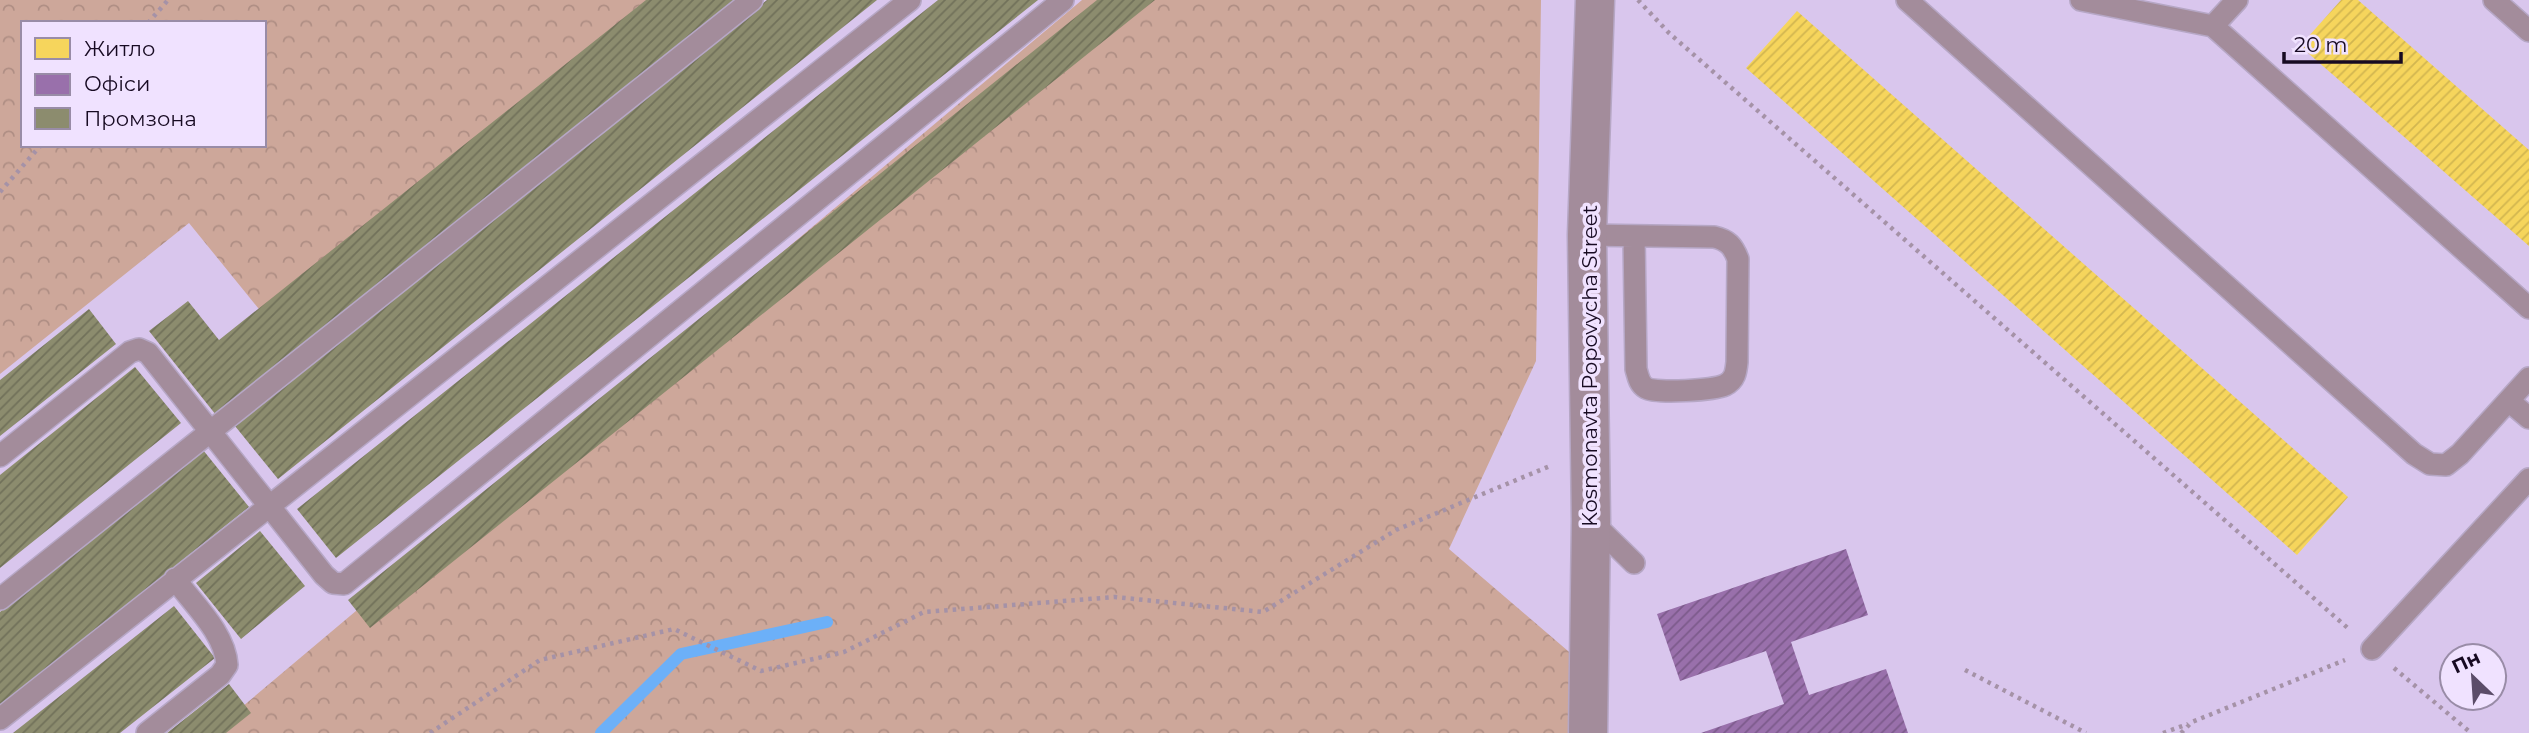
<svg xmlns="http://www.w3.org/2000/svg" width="2529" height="733" viewBox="0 0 2529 733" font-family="Montserrat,sans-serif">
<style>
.forest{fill:url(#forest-crowns);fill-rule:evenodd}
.homes{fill:url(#homes-hatch)}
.offices{fill:url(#offices-hatch)}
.industry{fill:url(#industry-hatch)}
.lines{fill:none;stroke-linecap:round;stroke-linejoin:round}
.stream{stroke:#6cb0f8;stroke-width:12}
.service-casing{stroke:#b6a7c5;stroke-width:24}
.minor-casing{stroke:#b6a7c5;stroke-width:41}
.path{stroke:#a592a7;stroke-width:4.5;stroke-dasharray:3.5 5;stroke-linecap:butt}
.service{stroke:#a38c9b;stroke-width:21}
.minor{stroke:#a38c9b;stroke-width:38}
.labels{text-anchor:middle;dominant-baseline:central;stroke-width:7;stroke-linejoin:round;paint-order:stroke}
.street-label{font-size:21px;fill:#170a22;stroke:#f0e2ff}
</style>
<defs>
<pattern id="forest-crowns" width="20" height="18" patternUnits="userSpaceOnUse" patternTransform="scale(1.75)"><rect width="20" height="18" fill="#cda79a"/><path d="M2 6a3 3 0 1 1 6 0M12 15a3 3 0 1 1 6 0" fill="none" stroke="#af8e84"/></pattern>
<pattern id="homes-hatch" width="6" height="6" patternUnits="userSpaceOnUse" patternTransform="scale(1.75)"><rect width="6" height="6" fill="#f6d55c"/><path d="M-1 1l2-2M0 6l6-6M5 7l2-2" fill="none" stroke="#d2b650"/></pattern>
<pattern id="offices-hatch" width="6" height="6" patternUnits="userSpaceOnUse" patternTransform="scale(1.75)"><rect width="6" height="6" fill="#9970ab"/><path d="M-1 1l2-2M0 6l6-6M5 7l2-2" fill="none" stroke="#7c5a8b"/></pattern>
<pattern id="industry-hatch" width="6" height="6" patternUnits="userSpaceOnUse" patternTransform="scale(1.75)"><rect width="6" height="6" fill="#8c8c6e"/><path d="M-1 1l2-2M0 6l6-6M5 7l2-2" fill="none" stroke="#71715a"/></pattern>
</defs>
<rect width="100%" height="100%" fill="#d9c6ed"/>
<!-- forest -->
<path class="forest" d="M 0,0 L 649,0 L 263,314 L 189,223 L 0,374 ZM 23,23 L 264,23 L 264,145 L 23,145 Z
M 1082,0 L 1541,0 L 1536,361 L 1449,549 L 1575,657 L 1574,733 L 211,733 Z"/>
<!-- homes -->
<path class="homes" d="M 2341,0 L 2358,0 L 2529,150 L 2529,246 L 2300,46 Z
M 1797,11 L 2348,497 L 2297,555 L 1746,68 Z"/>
<!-- offices -->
<path class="offices" d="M 1846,549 L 1868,615 L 1791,642 L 1809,695 L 1886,669 L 1908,733 L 1701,733 L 1784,704 L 1766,651 L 1680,681 L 1657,614 Z"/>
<!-- industry -->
<path class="industry" d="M 646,0 L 737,0 L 216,415 L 149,331 L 188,301 L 219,340 Z
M 767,0 L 877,0 L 278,479 L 235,426 Z
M 938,0 L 1038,0 L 336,558 L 297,509 Z
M 1097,0 L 1155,0 L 370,628 L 348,600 Z
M 89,309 L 116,344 L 0,436 L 0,380 Z
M 135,367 L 181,423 L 0,568 L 0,475 Z
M 203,450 L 249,507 L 0,706 L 0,612 Z
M 260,531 L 305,586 L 241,639 L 196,583 Z
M 174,606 L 215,658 L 120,733 L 13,733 Z
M 229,684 L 251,713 L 226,733 L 167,733 Z"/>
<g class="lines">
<!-- stream -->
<path class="stream" d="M 601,733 L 681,654 L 827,622"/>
<defs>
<path id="service" d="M 1907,0 L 2414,454 L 2430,464 L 2446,465 L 2460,454 L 2529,378
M 2081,0 L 2213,26 L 2529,308
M 2494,0 L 2529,31
M 2213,26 L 2237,0
M 1587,235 L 1714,237 C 1728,240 1733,246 1738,259 L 1737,362 C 1736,372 1735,380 1725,385 C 1714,390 1657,394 1646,388 C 1639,384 1638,376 1636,369 L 1634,236
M 2509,401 L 2529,418
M 0,456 L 130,352 L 139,349 L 148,353 L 324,575 L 333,583 L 344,584 L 1063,0
M 1591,521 L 1634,563
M 0,599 L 752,0
M 2372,649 L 2529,479
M 0,719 L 910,0
M 147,733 L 220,675 L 227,665 C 225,633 194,605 175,579"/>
<path id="minor" d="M 1588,733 L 1591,521 L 1587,235 L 1595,0"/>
</defs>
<!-- service casing -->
<use href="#service" class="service-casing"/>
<!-- minor casing -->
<use href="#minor" class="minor-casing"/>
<!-- path -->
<path class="path" d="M 1638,0 L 1669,33 L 2350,630
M 148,23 L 168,0
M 0,192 L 41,145
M 2394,668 L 2471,733
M 1965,670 L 2086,733
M 430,733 L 540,660 L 674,629 L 761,671 L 844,652 L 924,612 L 1115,597 L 1263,612 L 1396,530 L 1550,466
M 2163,733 L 2188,724
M 2181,733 L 2192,722 L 2345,660"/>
<!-- service -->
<use href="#service" class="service"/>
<!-- minor -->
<use href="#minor" class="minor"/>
</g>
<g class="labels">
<!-- street labels -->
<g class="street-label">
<text transform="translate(1589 366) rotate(-90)">Kosmonavta Popovycha Street</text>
</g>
</g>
<!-- legend -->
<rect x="21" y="21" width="245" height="126" fill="#f0e2ff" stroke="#998ca7" stroke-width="2"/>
<rect x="35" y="38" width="35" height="21" fill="#f6d55c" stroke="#998ca7" stroke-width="2"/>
<text x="84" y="56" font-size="21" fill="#170a22">Житло</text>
<rect x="35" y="74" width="35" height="21" fill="#9970ab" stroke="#998ca7" stroke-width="2"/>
<text x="84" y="91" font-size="21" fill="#170a22">Офіси</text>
<rect x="35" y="108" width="35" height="21" fill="#8c8c6e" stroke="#998ca7" stroke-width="2"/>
<text x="84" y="126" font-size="21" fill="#170a22">Промзона</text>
<!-- north arrow -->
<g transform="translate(2473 677) rotate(335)"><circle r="33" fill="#f0e2ff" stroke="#998ca7" stroke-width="2"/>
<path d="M0-5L12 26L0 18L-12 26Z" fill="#5b4c69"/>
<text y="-10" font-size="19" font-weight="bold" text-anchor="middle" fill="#170a22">Пн</text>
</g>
<!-- scale -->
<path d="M2284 52v10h117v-10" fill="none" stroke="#170a22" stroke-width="3.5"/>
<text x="2294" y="52" font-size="21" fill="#170a22" stroke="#f0e2ff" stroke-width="5" paint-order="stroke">20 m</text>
</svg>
